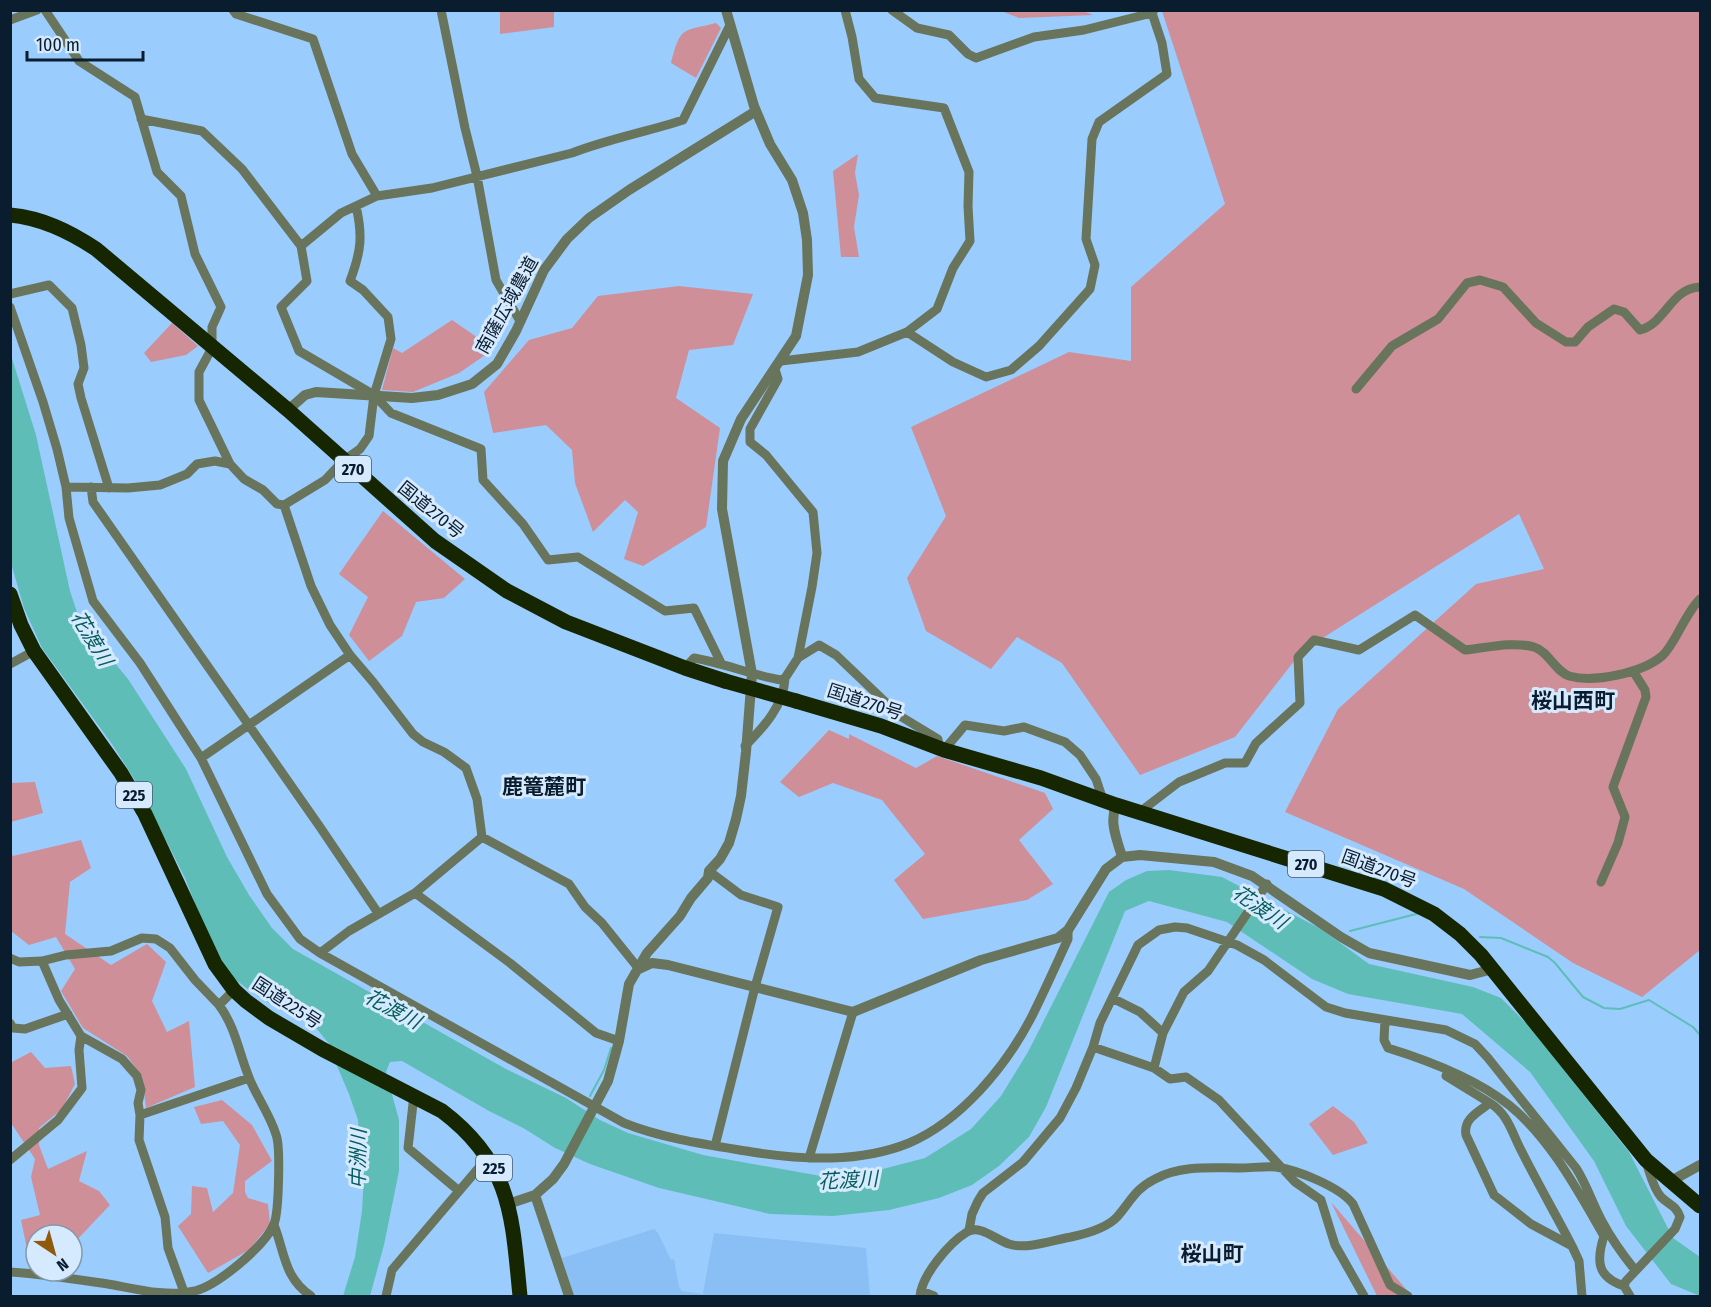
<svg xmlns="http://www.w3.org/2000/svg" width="1711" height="1307" viewBox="0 0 1711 1307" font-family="'Fira Sans Condensed','Noto Sans JP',sans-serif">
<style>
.built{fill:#89bff5}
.green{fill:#ce8f98}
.water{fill:#5ebeb7}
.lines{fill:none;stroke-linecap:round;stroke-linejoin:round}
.stream{stroke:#5ebeb7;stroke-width:2}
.minor{stroke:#68745b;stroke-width:9}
.tertiary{stroke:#68745b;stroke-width:10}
.trunk{stroke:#152600;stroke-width:15}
.trunk-bridge{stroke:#152600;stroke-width:15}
.labels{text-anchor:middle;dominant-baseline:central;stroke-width:6;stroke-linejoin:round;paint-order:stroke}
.shield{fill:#d6eaff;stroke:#475a6d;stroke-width:1.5}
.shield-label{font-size:16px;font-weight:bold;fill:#0a1d2f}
.street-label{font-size:18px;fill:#0a1d2f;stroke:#d6eaff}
.water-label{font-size:20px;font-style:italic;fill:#065c58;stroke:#d6eaff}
.quarter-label{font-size:21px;font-weight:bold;fill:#0a1d2f;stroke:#d6eaff}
</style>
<rect width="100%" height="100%" fill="#9bccfe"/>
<!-- built -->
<path class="built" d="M 654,1229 L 658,1233 L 671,1260 L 674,1259 L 679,1287 L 682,1291 L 702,1294 L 703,1296 L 574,1296 L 562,1258 Z
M 714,1233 L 866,1248 L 870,1296 L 704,1296 L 703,1293 Z"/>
<!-- green -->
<path class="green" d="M 500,11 L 554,11 L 554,27 L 500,34 Z
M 1083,11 L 1093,15 L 1019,18 L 1001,11 Z
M 1162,11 L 1700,11 L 1700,950 L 1642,997 L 1573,963 L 1464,889 L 1285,812 L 1338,709 L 1476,584 L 1544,569 L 1519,514 L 1302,651 L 1235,737 L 1140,775 L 1062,663 L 1017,637 L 991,669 L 926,631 L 907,578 L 946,516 L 911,427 L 1069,352 L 1131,361 L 1131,287 L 1225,204 Z
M 716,23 L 721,28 L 696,78 L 671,63 C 681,26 681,32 716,23 Z
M 858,154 L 855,173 L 859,195 L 854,227 L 859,257 L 841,257 L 833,171 Z
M 679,286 L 753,294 L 733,345 L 689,350 L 676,398 L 720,428 L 706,527 L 643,566 L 624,559 L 638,512 L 625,500 L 593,532 L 575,483 L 572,450 L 546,425 L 493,433 L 484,392 L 529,340 L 572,328 L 598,296 Z
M 452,320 L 494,349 L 459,373 L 413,392 L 382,390 L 393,348 L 402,353 Z
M 172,323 L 198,346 L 186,355 L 151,362 L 144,353 Z
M 383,511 L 465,579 L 444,598 L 416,602 L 402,636 L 369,661 L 349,635 L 368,597 L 339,574 Z
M 829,730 L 849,739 L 849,734 L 916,768 L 937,756 L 1045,793 L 1053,809 L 1019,840 L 1053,884 L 1027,900 L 923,919 L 894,880 L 925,854 L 882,800 L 833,783 L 799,797 L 780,782 Z
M 35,782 L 43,813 L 11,822 L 11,783 Z
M 81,840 L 91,868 L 70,882 L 65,934 L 111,965 L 147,944 L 166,962 L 152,1001 L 167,1032 L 189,1021 L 195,1087 L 146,1108 L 142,1076 L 127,1056 L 83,1028 L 61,991 L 75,969 L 56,937 L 29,945 L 11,931 L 10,850 L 13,856 Z
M 31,1052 L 45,1068 L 71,1066 L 75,1084 L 62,1109 L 39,1128 L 39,1145 L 48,1169 L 87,1151 L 79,1181 L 99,1191 L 110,1205 L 72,1245 L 72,1235 L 36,1235 L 36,1269 L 31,1268 L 21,1220 L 40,1215 L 31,1177 L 35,1159 L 11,1123 L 10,1061 L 12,1062 Z
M 222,1100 L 252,1125 L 272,1161 L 245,1181 L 245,1192 L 248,1198 L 268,1204 L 270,1224 L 249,1250 L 208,1273 L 178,1226 L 191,1214 L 192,1186 L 207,1188 L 213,1212 L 233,1193 L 240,1145 L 223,1121 L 201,1124 L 194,1107 Z
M 1333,1106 L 1354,1122 L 1368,1143 L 1333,1155 L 1309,1124 Z
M 1331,1202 L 1412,1296 L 1377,1296 Z"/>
<!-- water -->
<path class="water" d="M 10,352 L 36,435 L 70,591 L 77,612 L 95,639 L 128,679 L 186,769 L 227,857 L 249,895 L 272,928 L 293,949 L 506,1069 L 566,1098 L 600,1120 L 628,1133 L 703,1155 L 832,1178 L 875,1171 L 925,1158 L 971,1129 L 1001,1096 L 1028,1052 L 1109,892 L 1126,880 L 1147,871 L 1169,870 L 1222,877 L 1321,929 L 1369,964 L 1473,987 L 1501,998 L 1528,1025 L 1629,1152 L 1673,1238 L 1700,1257 L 1700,1296 L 1671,1284 L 1626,1226 L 1594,1161 L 1530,1072 L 1462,1014 L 1348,994 L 1312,979 L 1227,922 L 1149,901 L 1125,911 L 1046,1107 L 1029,1137 L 999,1166 L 972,1185 L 939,1198 L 889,1210 L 833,1216 L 770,1214 L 659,1188 L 590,1164 L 555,1148 L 525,1129 L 489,1111 L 402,1061 L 390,1062 L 386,1072 L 399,1120 L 399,1171 L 384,1245 L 370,1296 L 343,1296 L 355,1257 L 362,1211 L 365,1156 L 359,1136 L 358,1120 L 349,1094 L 337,1066 L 331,1046 L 316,1028 L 270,1004 L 249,990 L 232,977 L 216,957 L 185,878 L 138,785 L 112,744 L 42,648 L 24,608 L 11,563 Z"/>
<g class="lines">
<!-- stream -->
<path class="stream" d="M 1350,931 L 1420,913
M 1480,937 L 1501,938 L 1548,957 L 1555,963 L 1583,997 L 1604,1008 L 1620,1009 L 1649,1000 L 1693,1027 L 1700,1035
M 590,1096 L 604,1070 L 611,1048"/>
<!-- minor -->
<path class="minor" d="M 45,10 L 79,61 L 135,97 L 157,172 L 181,196 L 195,254 L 221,307 L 212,327 L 212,348 L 199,372 L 199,400 L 230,464
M 233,10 L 236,14 L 313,39 L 352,154 L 377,196
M 441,10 L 465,128 L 477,176 L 496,280 L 520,321
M 892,10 L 917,28 L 949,35 L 968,54 L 976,58 L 1034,37 L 1084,30 L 1152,13 L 1154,10
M 10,20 L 37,10
M 141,119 L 202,131 L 242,169 L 301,246 L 307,281 L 281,307 L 299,351 L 374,395 L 391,413 L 481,449 L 483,480 L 523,524 L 548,560 L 578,557 L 665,611 L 694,608 L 721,663
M 301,246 L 341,213 L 377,196 L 432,188 L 572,153 C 608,139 646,132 683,120 L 730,25
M 10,294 L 49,285 L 72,308 L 81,345 L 84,368 L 78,384 L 81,398 L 109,488
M 10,307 L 43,402 L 57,449 L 66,487 L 69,518 L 93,601 L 140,663 L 201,758 L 267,894 L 300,939 L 320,953 L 349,931 L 415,893 L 482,837
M 907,332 L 953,362 L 986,377 L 1011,370 L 1039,346 L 1090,289 L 1095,265 L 1086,239 L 1092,139 L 1099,122 L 1167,74 L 1162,43 L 1151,10
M 781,361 L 858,352 L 907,332 L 937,309 L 953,268 L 970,241 L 968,206 L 969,172 L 944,108 L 875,98 L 859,79 L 852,37 L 845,10
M 1356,389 L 1392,346 L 1438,319 L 1467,283 L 1480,280 L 1503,287 L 1536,323 L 1566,342 L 1575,342 L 1588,327 L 1614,309 L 1624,312 L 1640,330 C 1666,323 1671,288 1700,287
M 66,487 L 128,488 L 160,485 L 187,474 L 197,464 L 215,461 L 230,464 L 244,479 L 263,490 L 277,504 L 284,505 L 325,480 L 343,461 L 360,449 L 369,436 L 374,395 L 391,339 L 388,317 L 363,290 L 350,281 C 361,252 363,236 356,206
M 91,487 L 93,502 L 320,827 L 378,913
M 284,505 L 311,586 L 330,625 L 350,655 L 373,682 L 413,734 L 423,742 L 444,752 L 466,768 L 477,799 L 482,837 L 569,884 L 585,907 L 602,923 L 639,969
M 798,658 L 819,645 L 836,655 L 900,716 L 938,739 L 939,747
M 10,664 L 34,651
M 685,668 L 694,658 C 724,663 751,675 781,680 L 785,678 L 798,658 L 812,587 L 817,553 L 813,512 L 766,455 L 750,442 L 750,429 L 778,379 L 775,369
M 745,746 C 764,727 784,705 785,678
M 944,750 L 965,725 L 1004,731 L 1024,727 L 1065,742 L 1080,755 L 1096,779 L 1103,800
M 201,758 L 350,655
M 1141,811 L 1179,782 L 1225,763 L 1245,763 L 1256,743 L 1300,703 L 1298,657 L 1314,640 L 1359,650 L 1415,615 L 1465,650 C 1486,648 1513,641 1534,647 C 1548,651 1555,671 1569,676 C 1594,683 1642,673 1662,656 C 1675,645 1684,615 1700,599
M 709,871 L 741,895 L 778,907 L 755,987 L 715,1146
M 1601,882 L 1618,843 L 1625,817 L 1613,787 L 1646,697 L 1645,690 L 1633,671
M 415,893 L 510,963 L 596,1033 L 619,1041
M 320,953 L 624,1123 C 664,1139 709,1145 752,1152 C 803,1160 860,1163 909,1143 C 961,1121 1006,1066 1031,1018 C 1044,992 1056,965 1068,939 L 1068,930
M 10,958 L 19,962 L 42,961 L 66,955 L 111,951 L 142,938 L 156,939 L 170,948 L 195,980 L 219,1005
M 42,961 L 59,1000 L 81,1036 L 122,1059 L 137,1076 L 141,1090 L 138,1103 L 140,1115 L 249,1078
M 1112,998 L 1140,1012 L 1163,1033
M 1385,1020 L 1384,1040 L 1388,1048 C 1430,1061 1475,1078 1509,1105 C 1550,1138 1578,1191 1604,1236 C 1596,1261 1597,1277 1624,1286
M 10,1023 L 13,1028 L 25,1029 L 68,1014
M 1093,1047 L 1154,1068 L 1170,1079 L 1186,1077 L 1219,1100 L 1295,1182 L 1321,1200 L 1335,1245 L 1364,1296
M 1154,1068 L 1163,1033 L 1184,992 L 1208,971 L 1267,884
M 1448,1070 L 1446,1076 L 1490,1103
M 414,1095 L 408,1148 L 459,1191
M 140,1115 L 139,1140 L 165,1217 L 168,1248 L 184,1292
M 809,1158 L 853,1012
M 10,1160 L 58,1120 L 82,1088 L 79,1050 L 81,1036
M 274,1225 C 285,1253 284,1278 311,1296
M 969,1230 L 972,1214 L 978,1201 L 983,1193 L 1023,1162 L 1060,1118 L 1076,1088 L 1093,1047 L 1100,1023 L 1138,945 L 1159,930 L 1175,927 L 1187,928 L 1237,945 L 1264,960 L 1326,1007 L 1345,1013 L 1446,1030 L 1475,1044 L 1488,1058 L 1576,1168 C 1587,1185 1593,1205 1603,1223 C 1612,1240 1623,1255 1635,1270
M 1572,1246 L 1531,1224 L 1494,1195 L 1466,1135 C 1463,1119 1478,1112 1490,1103 C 1509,1115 1512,1134 1522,1152 C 1538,1184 1556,1215 1572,1246 L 1579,1261 L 1582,1296
M 10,1272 C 45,1274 80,1280 114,1285 C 140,1290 169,1297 195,1291 C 218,1285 265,1246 274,1224 C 279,1212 280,1151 277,1138 C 272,1118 258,1099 250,1080 C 239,1054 236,1028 219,1005 L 234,990
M 921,1291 L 934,1296
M 386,1296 L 392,1270 L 488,1157
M 920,1296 C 922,1275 949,1243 967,1232 C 980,1224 996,1240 1009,1244 C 1027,1250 1053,1240 1071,1237 C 1085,1234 1107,1228 1117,1217 C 1131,1201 1135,1189 1155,1179 C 1181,1165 1211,1168 1240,1168 C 1251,1168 1265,1166 1276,1167 C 1298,1170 1340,1187 1353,1204 L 1390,1285 L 1408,1296
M 1630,1296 L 1624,1286 L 1626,1281 L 1675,1229 L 1680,1217 C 1676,1205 1669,1205 1661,1197 C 1653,1188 1650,1173 1646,1162"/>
<!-- tertiary -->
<path class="tertiary" d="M 288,410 L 305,395 L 316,392 L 412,398 L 438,395 L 472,384 L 497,364 L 516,331 L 544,270 L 567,239 L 589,218 L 629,190 L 756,111
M 1116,805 C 1109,823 1117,839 1122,857
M 639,969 L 652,963 L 668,965 L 853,1012 L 981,960 L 1058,938 L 1068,930 L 1106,869 L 1122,857 L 1140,855 L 1214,862 L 1252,876 L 1341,937 L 1369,953 L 1470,975 L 1493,969
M 1671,1181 L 1700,1165
M 535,1195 L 569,1296
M 508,1204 L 535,1195 L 553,1179 L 564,1164 L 608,1081 L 619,1041 L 629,984 L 647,953 L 680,916 L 691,898 L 708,878 L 709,871 L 720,859 L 729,843 L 736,819 L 741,796 L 746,752 L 752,674 L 722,509 L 723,461 L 741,419 L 796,336 L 808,275 L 807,240 L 803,213 L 792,180 L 770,144 L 754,106 L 726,10"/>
<!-- trunk -->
<path class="trunk" d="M 10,215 C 42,218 69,231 96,249 L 288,410 L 435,541 L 507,591 L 566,622 L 685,668 L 725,681
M 10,594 L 21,625 L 34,651 L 121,773 L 145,814 L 215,964 L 234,990 L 246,1001 L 269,1018 L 322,1049 L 442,1111 C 512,1164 512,1216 520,1296
M 796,701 L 881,726 L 944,750 L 1041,778 L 1116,805 L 1384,889 L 1434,914 L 1460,934 L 1481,955 L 1646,1160 L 1700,1206"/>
<!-- trunk-bridge -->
<path class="trunk-bridge" d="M 725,681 L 796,701"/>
</g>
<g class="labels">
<!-- shield labels -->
<g class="shield">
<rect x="335" y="456" width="36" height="26" rx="4.5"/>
<rect x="116" y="782" width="36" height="26" rx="4.5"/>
<rect x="1288" y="851" width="36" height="26" rx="4.5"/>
<rect x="476" y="1155" width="36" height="26" rx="4.5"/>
</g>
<g class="shield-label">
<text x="353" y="469">270</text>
<text x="134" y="795">225</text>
<text x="1306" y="864">270</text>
<text x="494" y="1168">225</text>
</g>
<!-- street labels -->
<g class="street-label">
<text transform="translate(507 305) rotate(-61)">南薩広域農道</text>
<text transform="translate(431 510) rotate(39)">国道270号</text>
<text transform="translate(865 702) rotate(18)">国道270号</text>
<text transform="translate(1379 869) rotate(20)">国道270号</text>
<text transform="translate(287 1003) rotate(33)">国道225号</text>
</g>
<!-- water labels -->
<g class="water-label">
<text transform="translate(92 638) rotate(59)">花渡川</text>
<text transform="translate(1260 907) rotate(34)">花渡川</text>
<text transform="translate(393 1009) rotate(28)">花渡川</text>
<text transform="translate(358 1159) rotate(-89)">中洲川</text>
<text transform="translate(848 1180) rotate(-3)">花渡川</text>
</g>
<!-- quarter labels -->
<g class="quarter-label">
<text x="1573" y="701">桜山西町</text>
<text x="544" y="787">鹿篭麓町</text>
<text x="1212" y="1254">桜山町</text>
</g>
</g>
<!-- border -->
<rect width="1711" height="1307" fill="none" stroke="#0a1d2f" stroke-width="24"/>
<!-- north arrow -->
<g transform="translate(54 1253) rotate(144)"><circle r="28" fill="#d6eaff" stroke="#8498ac" stroke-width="1.5"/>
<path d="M0-4.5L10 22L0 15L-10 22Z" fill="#8f5a0b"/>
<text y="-9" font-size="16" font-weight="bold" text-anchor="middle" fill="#0a1d2f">N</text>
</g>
<!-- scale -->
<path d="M27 51v9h116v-9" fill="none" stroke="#0a1d2f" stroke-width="3"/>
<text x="36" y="51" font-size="18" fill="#0a1d2f" stroke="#d6eaff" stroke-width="4.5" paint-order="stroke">100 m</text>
</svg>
